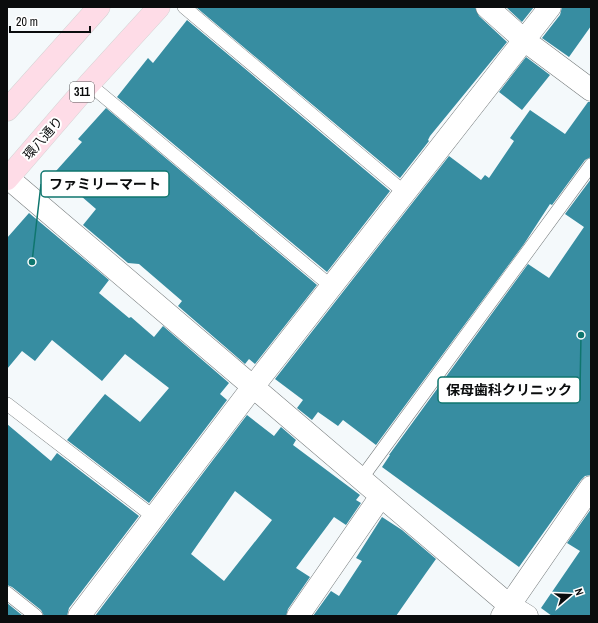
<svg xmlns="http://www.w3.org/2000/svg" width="598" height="623" viewBox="0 0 598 623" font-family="'Archivo Narrow','Noto Sans JP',sans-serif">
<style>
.building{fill:#378da1;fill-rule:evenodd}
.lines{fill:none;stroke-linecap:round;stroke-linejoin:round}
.service-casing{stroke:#767b7c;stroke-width:14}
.minor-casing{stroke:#767b7c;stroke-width:23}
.primary-casing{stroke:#d3d3d3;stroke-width:23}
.service{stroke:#fff;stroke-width:13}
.minor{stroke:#fff;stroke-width:22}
.primary{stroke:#fedce7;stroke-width:22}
.labels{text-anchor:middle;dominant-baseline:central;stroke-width:4;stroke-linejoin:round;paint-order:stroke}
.shield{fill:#fff;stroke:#545556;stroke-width:1}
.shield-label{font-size:12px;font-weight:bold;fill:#0a0c0d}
.street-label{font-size:13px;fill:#0a0c0d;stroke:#fff}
.leader{fill:none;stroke:#0f766e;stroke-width:1.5}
.callout-dot{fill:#0f766e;stroke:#fff;stroke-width:1.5}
.callout{fill:#fff;stroke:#0f766e;stroke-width:1.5}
.callout-label{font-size:14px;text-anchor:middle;font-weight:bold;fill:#0a0c0d}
</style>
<rect width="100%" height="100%" fill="#f4f9fb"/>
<!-- building -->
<path class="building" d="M 475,7 L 479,16 L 507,42 L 430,136 L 428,140 L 429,141 L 400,178 L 197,8 Z
M 506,7 L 534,7 L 522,22 Z
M 562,7 L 591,7 L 591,26 L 569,57 L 542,38 L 560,15 Z
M 187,20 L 390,191 L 327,272 L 117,97 L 148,58 L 153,63 Z
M 526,57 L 550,75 L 522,110 L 499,92 Z
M 588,102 L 591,102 L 591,157 L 585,160 L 552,205 L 550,204 L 524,244 L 376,445 L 343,420 L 338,426 L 318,412 L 312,420 L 297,408 L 303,400 L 275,379 L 449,156 L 481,180 L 485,175 L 489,178 L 514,141 L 510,138 L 530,110 L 565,134 Z
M 106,108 L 317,285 L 255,364 L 249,359 L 245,364 L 178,306 L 182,301 L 139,264 L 128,263 L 83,225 L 96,209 L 66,183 L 67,180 L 56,171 L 82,142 L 78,139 Z
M 591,179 L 591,475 L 585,476 L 581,480 L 519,567 L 382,467 L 390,455 L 389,455 L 528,264 L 549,278 L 584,227 L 565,214 Z
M 29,213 L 109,280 L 99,293 L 129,318 L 131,317 L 154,337 L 163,326 L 229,383 L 220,394 L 227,400 L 149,503 L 67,440 L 105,394 L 140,422 L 169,388 L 125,354 L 102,381 L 52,340 L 35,361 L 22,351 L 7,369 L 7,238 Z
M 247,415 L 274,436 L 281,427 L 296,440 L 293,445 L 360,495 L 356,500 L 361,503 L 346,525 L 334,517 L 296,568 L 310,577 L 288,609 L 286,616 L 95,616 ZM 235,491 L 272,520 L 224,581 L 191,554 Z
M 7,424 L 51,461 L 57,453 L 139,516 L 69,608 L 67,616 L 44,616 L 41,610 L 12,587 L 7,585 Z
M 591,509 L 591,616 L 552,616 L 541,608 L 580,551 L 567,543 Z
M 382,517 L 402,530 L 436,559 L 426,573 L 396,616 L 313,616 L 331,591 L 339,596 L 362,561 L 356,558 Z
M 7,603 L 23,616 L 7,616 Z"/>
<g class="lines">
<defs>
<path id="service" d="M 184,7 L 404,192
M 89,84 L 332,287
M 7,404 L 154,517
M 361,479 L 591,165
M 7,593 L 36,616"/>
<path id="minor" d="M 487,7 L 524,40 L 591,90
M 8,178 L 509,605 L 527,616
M 79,616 L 252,388 L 550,7
M 298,616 L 381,496
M 502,616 L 591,487"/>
<path id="primary" d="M 7,110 L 99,7
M 7,179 L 89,84 L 159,7"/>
</defs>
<!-- service casing -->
<use href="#service" class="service-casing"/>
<!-- minor casing -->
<use href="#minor" class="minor-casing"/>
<!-- primary casing -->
<use href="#primary" class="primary-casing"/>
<!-- service -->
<use href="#service" class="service"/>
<!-- minor -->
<use href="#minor" class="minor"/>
<!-- primary -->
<use href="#primary" class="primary"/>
</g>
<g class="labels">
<!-- shield labels -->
<rect class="shield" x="70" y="82" width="24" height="20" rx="3"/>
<g class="shield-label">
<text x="82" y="92">311</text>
</g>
<!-- street labels -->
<g class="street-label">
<text transform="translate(43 138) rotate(-49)">環八通り</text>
</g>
</g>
<!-- callouts -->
<path class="leader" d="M32 262L41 184M581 335L580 390"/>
<g class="callout-dot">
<circle cx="32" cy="262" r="4"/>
<circle cx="581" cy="335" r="4"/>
</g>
<g class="callout">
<rect x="41" y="171" width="128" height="26" rx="4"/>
<rect x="438" y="377" width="142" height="26" rx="4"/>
</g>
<g class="callout-label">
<text x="105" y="189">ファミリーマート</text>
<text x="509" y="395">保母歯科クリニック</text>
</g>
<!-- border -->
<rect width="598" height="623" fill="none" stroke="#0a0c0d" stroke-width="16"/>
<!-- north arrow -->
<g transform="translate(570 595) rotate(71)" stroke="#ffffff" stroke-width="3" paint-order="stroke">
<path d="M0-3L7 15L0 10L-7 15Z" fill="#0a0c0d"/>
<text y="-6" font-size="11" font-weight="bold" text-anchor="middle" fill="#0a0c0d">N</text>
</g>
<!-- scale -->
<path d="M10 26v6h80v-6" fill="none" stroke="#0a0c0d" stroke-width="2"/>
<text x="16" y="26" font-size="12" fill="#0a0c0d" stroke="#ffffff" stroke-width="3" paint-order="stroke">20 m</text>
</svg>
